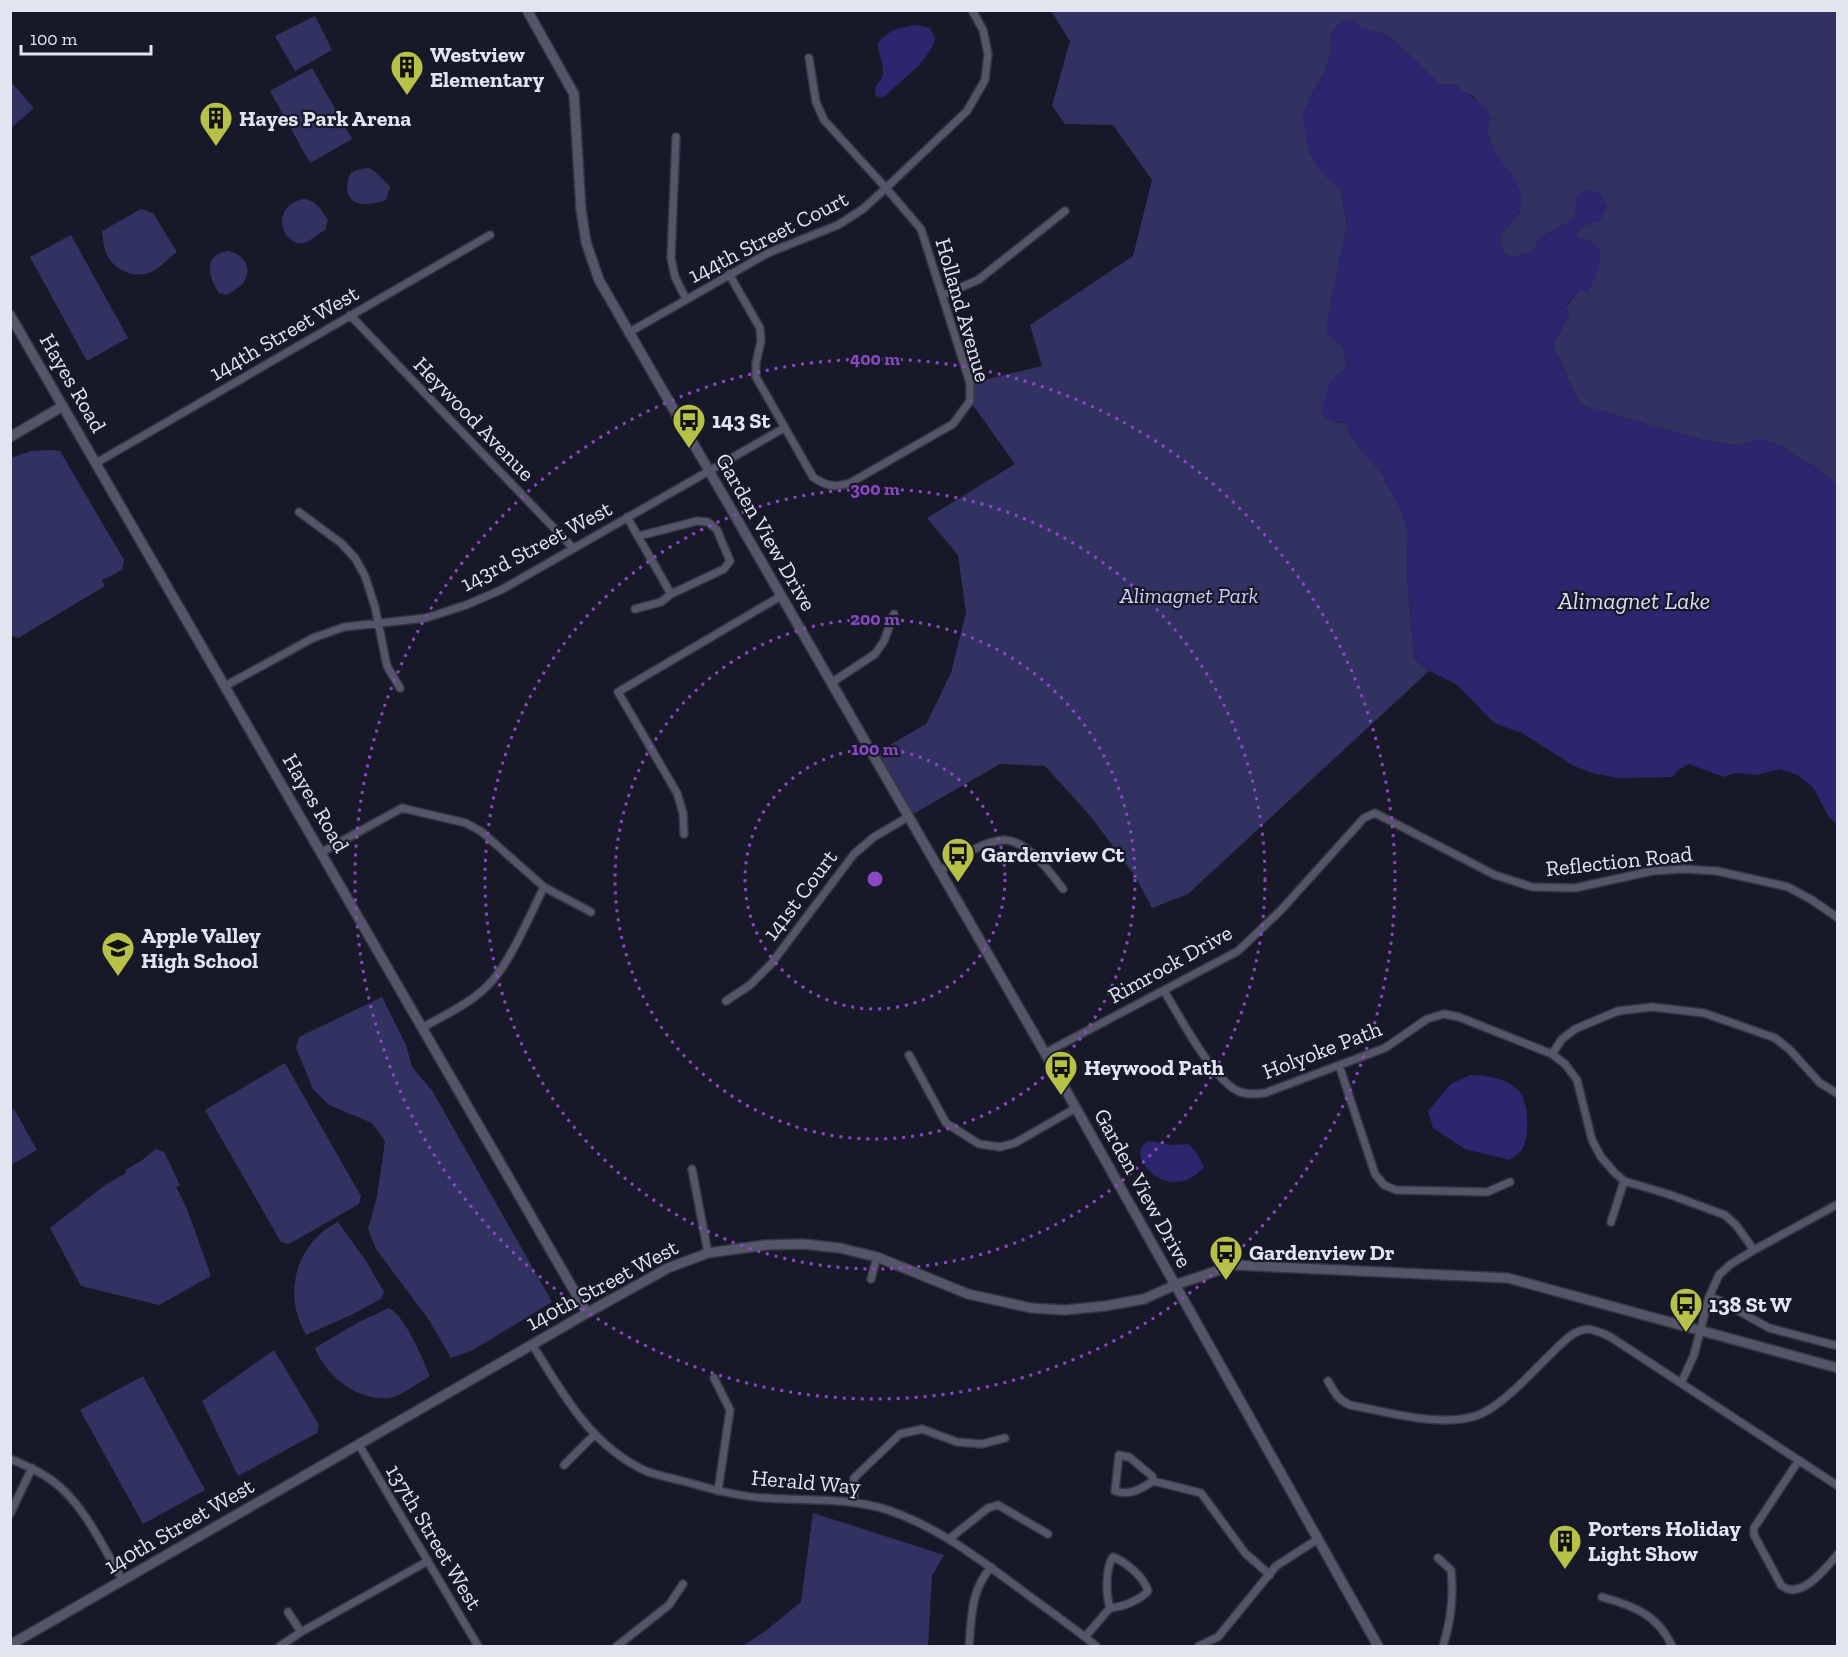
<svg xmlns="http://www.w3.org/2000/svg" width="1848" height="1657" viewBox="0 0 1848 1657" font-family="'Zilla Slab',serif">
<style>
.green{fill:#323262}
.water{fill:#2c266e}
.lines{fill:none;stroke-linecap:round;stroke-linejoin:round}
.street-casing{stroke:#353542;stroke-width:10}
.secondary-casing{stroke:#353542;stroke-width:12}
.street{stroke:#545568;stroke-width:7}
.secondary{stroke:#545568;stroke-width:9}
.ring{fill:none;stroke:#8a48c6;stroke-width:3;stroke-dasharray:3 6}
.labels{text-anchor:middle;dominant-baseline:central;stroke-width:4.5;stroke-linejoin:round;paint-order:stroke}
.poi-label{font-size:22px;font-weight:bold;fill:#e2e4ef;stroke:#181928;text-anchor:start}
.street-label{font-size:22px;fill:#e2e4ef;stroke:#181928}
.park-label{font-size:22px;font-style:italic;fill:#cacef9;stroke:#181928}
.water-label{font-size:24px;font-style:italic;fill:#dbddf3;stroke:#181928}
.centre{fill:#8a48c6;stroke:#181928;stroke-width:3}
.ring-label{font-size:18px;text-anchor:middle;font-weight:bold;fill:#8a48c6;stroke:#181928;stroke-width:4.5;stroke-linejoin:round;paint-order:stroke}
</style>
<rect width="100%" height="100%" fill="#181928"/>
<!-- green -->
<path class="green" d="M 1051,11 L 1837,11 L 1837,485 L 1815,467 L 1797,457 L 1783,447 L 1760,439 L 1737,446 L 1702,440 L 1580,405 L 1553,345 L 1569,314 L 1566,307 L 1579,290 L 1591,241 L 1581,239 L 1576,236 L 1581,227 L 1577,195 L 1575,219 L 1541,237 L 1532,252 L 1513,257 L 1503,253 L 1500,236 L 1520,212 L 1510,174 L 1495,154 L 1474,96 L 1462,92 L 1458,85 L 1439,84 L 1414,59 L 1387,35 L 1361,29 L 1356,21 L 1331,51 L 1324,75 L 1309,98 L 1310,155 L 1321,172 L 1341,189 L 1347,228 L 1327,321 L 1327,333 C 1344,346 1345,347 1346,369 L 1330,382 L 1335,422 L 1347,424 L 1351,437 L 1382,474 L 1402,511 L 1408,534 L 1407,577 L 1414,658 L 1429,671 L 1188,894 L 1152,908 L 1135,876 L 1092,818 L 1045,766 L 1000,764 L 908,817 L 873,755 L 926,724 L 951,673 L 966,613 L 958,555 L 927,518 L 1015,464 L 970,401 L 970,383 L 1042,366 L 1030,325 L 1133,256 L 1152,180 L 1113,125 L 1065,124 L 1052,106 L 1070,41 Z
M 315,16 L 332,50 L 295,71 L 275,36 Z
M 312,68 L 352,139 L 310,163 L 270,91 Z
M 10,81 L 34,108 L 11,128 L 10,128 Z
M 369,168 L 376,172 L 390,187 L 386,200 C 379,202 369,205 362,204 C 344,201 345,185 351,173 L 360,169 Z
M 303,199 C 317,200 321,210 328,220 L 325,230 C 319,233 311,241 304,243 C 283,247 268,207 303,199 Z
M 141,209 L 153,213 L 177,252 C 168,258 161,268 151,272 C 133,280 110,268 105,250 C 103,244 103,237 102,231 Z
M 71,235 L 128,338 L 87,361 L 30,257 Z
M 227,251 C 243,253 254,268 243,283 C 239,288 232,291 227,295 L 219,293 C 209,278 202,256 227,251 Z
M 51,450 L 60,451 L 124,560 L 122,570 L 102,580 L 105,586 L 18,638 L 10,635 L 11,458 L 32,451 Z
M 382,997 L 406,1045 L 412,1067 L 433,1092 L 552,1302 L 473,1350 L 451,1358 L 429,1320 L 376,1249 L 368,1229 L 377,1197 L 385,1141 L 372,1123 L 329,1105 L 313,1089 L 296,1048 L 299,1037 Z
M 285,1063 L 361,1196 L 359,1204 L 289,1244 L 281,1242 L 205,1110 Z
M 14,1109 L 37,1150 L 11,1165 L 11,1111 Z
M 156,1149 L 164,1152 L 180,1185 L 176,1187 L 187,1209 L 211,1276 L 159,1305 L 81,1286 L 50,1228 L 105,1185 L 126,1173 L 125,1170 L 141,1161 Z
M 338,1222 L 366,1261 L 384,1292 L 381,1299 L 351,1315 L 306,1335 C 282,1294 296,1243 338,1222 Z
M 389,1308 C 406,1317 422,1358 430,1376 C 420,1382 399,1397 389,1398 C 357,1401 326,1376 315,1348 L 357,1323 Z
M 274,1350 L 319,1425 L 317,1433 L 238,1476 L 202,1401 Z
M 143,1376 L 205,1490 L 143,1524 L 80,1410 Z
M 813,1513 L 944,1555 L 932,1576 L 928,1646 L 743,1646 L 768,1629 L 801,1602 Z"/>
<!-- water -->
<path class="water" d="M 1345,20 L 1356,21 L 1362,29 L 1387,35 L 1414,59 L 1439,84 L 1458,85 L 1462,92 C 1477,97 1483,104 1492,118 C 1490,122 1488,127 1488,131 C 1490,160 1531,183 1520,210 C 1517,219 1506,228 1500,236 L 1503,253 L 1513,257 L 1532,252 L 1541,237 L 1574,219 L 1577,195 L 1588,189 L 1601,194 L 1607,207 L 1600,221 L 1581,227 L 1576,236 C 1581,240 1588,239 1593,243 C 1610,256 1594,278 1588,293 L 1579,290 L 1566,306 L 1569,314 L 1553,345 L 1580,405 L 1702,440 L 1737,446 L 1760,439 L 1783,447 L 1797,457 L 1815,467 L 1837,485 L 1837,824 L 1828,816 L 1814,789 L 1798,775 L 1780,769 L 1756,775 L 1734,773 L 1724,777 L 1689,764 L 1678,770 L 1672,777 L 1618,778 L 1592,773 L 1574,766 L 1522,733 L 1494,723 L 1456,684 L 1429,671 L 1414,658 L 1407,577 L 1408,534 L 1402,511 L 1382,474 L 1351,437 L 1347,424 L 1326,419 L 1321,412 L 1330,382 L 1346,369 C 1345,347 1344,346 1327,333 L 1327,320 L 1347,228 L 1341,189 L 1321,172 L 1310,155 L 1305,133 L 1303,113 L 1309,98 L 1324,75 L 1331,51 L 1329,41 L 1335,27 Z
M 918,25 L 930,28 L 935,38 C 928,64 904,77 886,95 L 881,98 L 876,96 C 872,84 882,83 883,73 C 884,66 878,53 878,43 C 890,29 900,27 918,25 Z
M 1470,1075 C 1487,1075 1506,1078 1519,1091 C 1529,1102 1530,1139 1521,1151 C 1518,1154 1513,1157 1510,1160 L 1465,1149 L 1433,1128 L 1428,1111 L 1451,1084 Z
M 1149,1141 L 1172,1145 L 1189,1144 L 1198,1155 L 1204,1167 C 1170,1208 1120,1153 1149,1141 Z"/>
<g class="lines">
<defs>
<path id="street" d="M 676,137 L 671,258 L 675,277 L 686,299
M 729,274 L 760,328 L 761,341 L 756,363 L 756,377 L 813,477 C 826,486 834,488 850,483 L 953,424 L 970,401 L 970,383 L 921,229 L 886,188 L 824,120 L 816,102 L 809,58
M 943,295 L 978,280 L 1065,211
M 350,315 L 573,548
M 628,333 L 768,253 L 838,225 L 863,209 L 886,188 L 967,111 L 985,80 L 988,54 L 983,30 L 972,10
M 96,463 L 490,235
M 299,512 L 341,543 L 355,558 L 365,576 L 375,607 L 387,666 L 400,688
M 627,517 L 671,594
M 635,609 L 661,602 L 671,594 L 724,569 L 730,561 L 717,530 L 708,522 L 697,521 L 639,536
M 831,683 L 875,654 L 884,641 L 894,614
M 225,686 L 313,638 L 344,627 L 426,618 L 466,605 L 501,590 L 784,428
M 684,834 L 683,813 L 677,793 L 618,692 L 781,596
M 322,852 L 402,808 L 466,823 L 482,832 L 544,887 L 591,912
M 940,871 C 958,859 980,842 1003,840 C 1026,839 1051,873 1063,889
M 1164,991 C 1179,1015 1213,1080 1238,1091 C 1246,1095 1256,1094 1265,1093 L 1385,1048 L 1427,1019 L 1444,1014 L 1459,1017 L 1552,1054 L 1565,1064 L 1577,1080 L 1592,1140 L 1601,1157 L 1614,1172 L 1624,1181 L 1668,1194 L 1725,1215 L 1736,1225 L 1754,1250
M 726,1001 L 750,985 L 771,964 L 854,854 L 874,837 L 908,817
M 422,1028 C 446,1014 474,1002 492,981 C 512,958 530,915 544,887
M 1045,1053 L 1238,951 L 1281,910 L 1364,818 L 1375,813 L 1495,875 L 1532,887 L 1575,888 L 1652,871 L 1684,869 L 1717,871 L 1788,887 L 1812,900 L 1838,918
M 1552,1054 L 1562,1039 L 1575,1029 L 1618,1011 L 1652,1007 L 1704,1013 L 1775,1038 L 1789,1049 L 1820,1083 L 1838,1094
M 909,1055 L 946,1123 L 979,1144 L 1000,1147 L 1015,1143 L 1076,1108
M 1339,1065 L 1375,1174 L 1384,1185 L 1396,1190 L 1487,1192 L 1510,1182
M 692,1169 L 708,1253
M 1611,1222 L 1624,1181
M 871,1279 L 877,1257
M 1709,1297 L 1719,1300 L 1769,1328 L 1838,1346
M 532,1344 C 562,1393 591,1446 646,1471 C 659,1476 676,1479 690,1483 C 714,1490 740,1497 766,1498 C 806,1501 848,1497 888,1510 C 938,1527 981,1560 1024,1592 C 1048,1610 1073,1627 1096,1646
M 714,1378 L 730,1410 L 718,1491
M 1328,1381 C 1334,1392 1338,1400 1350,1405 C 1387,1412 1448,1430 1483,1413 C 1511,1399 1544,1358 1570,1336 C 1586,1325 1592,1329 1609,1336 L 1838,1486
M 1681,1383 L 1694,1355 L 1709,1297 L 1719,1275 L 1731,1264 L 1754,1250 L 1838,1204
M 359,1445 L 478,1646
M 10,1459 C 28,1466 46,1474 60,1487 C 87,1511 104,1549 123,1581
M 1799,1460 L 1754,1528 L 1754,1535 L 1781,1585 C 1800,1602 1826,1568 1838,1554
M 564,1465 L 594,1435
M 1153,1481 L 1152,1476 L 1129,1457 L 1119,1455 L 1115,1491 C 1130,1496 1141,1489 1153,1481 L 1201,1493 L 1245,1553 L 1270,1575
M 854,1502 L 854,1478 L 900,1434 L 922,1429 L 957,1442 L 982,1444 L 1005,1438
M 10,1514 L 32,1468
M 949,1539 L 988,1508 L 998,1505 L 1048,1534
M 1438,1558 L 1451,1570 C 1454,1597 1451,1621 1443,1646
M 1602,1597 C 1634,1606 1658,1615 1672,1646
M 288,1612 L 301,1632
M 1085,1637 L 1110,1608 C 1123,1607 1140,1600 1148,1591 C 1144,1577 1126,1562 1113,1557 C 1105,1568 1106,1596 1110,1608
M 280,1646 L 301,1632 L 428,1561
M 617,1646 L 669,1605 L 683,1584
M 969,1646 C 972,1616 970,1592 991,1567
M 1199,1646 L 1218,1637 L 1276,1566 L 1318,1539"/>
<path id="secondary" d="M 527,10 L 574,94 L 581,210 L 586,242 L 599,280 L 1045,1053 L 1378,1646
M 10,315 L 587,1313
M 10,437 L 63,406
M 10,1645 L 587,1313 L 668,1268 L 708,1253 L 765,1245 L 803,1244 L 840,1248 L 877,1257 L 968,1294 L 1031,1308 L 1065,1310 L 1105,1306 L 1144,1299 L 1175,1285 L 1234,1265 L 1508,1278 L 1838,1368"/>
</defs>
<!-- street casing -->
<use href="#street" class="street-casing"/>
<!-- secondary casing -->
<use href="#secondary" class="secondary-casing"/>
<!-- street -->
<use href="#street" class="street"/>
<!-- secondary -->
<use href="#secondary" class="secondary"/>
</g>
<!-- distance rings -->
<g class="ring">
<circle cx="875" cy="879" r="130"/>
<circle cx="875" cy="879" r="260"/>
<circle cx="875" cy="879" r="390"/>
<circle cx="875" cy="879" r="520"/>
</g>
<!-- icons -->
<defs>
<symbol id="building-pin" viewBox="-11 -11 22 30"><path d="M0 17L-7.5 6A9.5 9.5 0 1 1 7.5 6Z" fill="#b8c147" stroke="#181928"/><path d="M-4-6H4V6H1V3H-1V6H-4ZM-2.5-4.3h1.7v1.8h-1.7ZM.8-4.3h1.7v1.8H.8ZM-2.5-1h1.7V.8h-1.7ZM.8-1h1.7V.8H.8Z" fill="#111"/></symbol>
<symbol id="bus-pin" viewBox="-11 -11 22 30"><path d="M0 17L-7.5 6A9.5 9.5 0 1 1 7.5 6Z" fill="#b8c147" stroke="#181928"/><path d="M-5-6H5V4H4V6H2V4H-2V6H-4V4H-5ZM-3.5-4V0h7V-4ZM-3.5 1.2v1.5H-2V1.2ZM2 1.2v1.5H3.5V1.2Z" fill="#111"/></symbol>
<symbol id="school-pin" viewBox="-11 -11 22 30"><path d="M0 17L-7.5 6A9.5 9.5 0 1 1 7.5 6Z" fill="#b8c147" stroke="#181928"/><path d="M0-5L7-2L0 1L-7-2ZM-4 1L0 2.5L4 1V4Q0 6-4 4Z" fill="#111"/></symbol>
</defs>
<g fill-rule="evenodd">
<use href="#building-pin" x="388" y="48" width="38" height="52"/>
<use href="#building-pin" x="197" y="99" width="38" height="52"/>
<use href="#bus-pin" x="670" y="401" width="38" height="52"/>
<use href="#bus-pin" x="939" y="835" width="38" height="52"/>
<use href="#school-pin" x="99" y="929" width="38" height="52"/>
<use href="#bus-pin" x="1042" y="1048" width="38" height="52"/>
<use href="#bus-pin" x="1207" y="1233" width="38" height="52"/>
<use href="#bus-pin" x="1667" y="1285" width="38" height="52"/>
<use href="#building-pin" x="1546" y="1522" width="38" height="52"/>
</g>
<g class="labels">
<!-- poi labels -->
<g class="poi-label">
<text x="430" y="54">Westview<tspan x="430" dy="25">Elementary</tspan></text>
<text x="239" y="118">Hayes Park Arena</text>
<text x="712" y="420">143 St</text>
<text x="981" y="854">Gardenview Ct</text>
<text x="141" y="935">Apple Valley<tspan x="141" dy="25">High School</tspan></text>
<text x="1084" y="1067">Heywood Path</text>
<text x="1249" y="1252">Gardenview Dr</text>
<text x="1709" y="1304">138 St W</text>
<text x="1588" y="1528">Porters Holiday<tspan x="1588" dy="25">Light Show</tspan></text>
</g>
<!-- street labels -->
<g class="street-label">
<text transform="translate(768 237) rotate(-27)">144th Street Court</text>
<text transform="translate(963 310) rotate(74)">Holland Avenue</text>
<text transform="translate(284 333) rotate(-30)">144th Street West</text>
<text transform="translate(73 383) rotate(60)">Hayes Road</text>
<text transform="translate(474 419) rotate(46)">Heywood Avenue</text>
<text transform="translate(766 532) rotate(60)">Garden View Drive</text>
<text transform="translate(536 546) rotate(-28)">143rd Street West</text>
<text transform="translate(316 803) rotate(60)">Hayes Road</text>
<text transform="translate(1619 861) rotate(-6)">Reflection Road</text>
<text transform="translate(800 895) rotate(-53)">141st Court</text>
<text transform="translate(1170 964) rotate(-29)">Rimrock Drive</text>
<text transform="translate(1322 1050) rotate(-21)">Holyoke Path</text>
<text transform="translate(1143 1188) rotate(61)">Garden View Drive</text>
<text transform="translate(602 1285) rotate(-28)">140th Street West</text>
<text transform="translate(806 1482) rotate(5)">Herald Way</text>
<text transform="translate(179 1526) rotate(-30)">140th Street West</text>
<text transform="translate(434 1537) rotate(59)">137th Street West</text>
</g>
<!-- park labels -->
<g class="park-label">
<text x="1189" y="595">Alimagnet Park</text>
</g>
<!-- water labels -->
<g class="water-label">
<text x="1634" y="600">Alimagnet Lake</text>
</g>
</g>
<circle cx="875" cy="879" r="9" class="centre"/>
<g class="ring-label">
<text x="875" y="365">400 m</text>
<text x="875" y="495">300 m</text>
<text x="875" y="625">200 m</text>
<text x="875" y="755">100 m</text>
</g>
<!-- border -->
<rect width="1848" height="1657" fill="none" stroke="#e2e4ef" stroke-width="24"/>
<!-- scale -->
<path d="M21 45v9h130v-9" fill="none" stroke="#e2e4ef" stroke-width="3"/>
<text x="30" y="45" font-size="18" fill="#e2e4ef" stroke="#181928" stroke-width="4.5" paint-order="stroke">100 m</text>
</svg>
